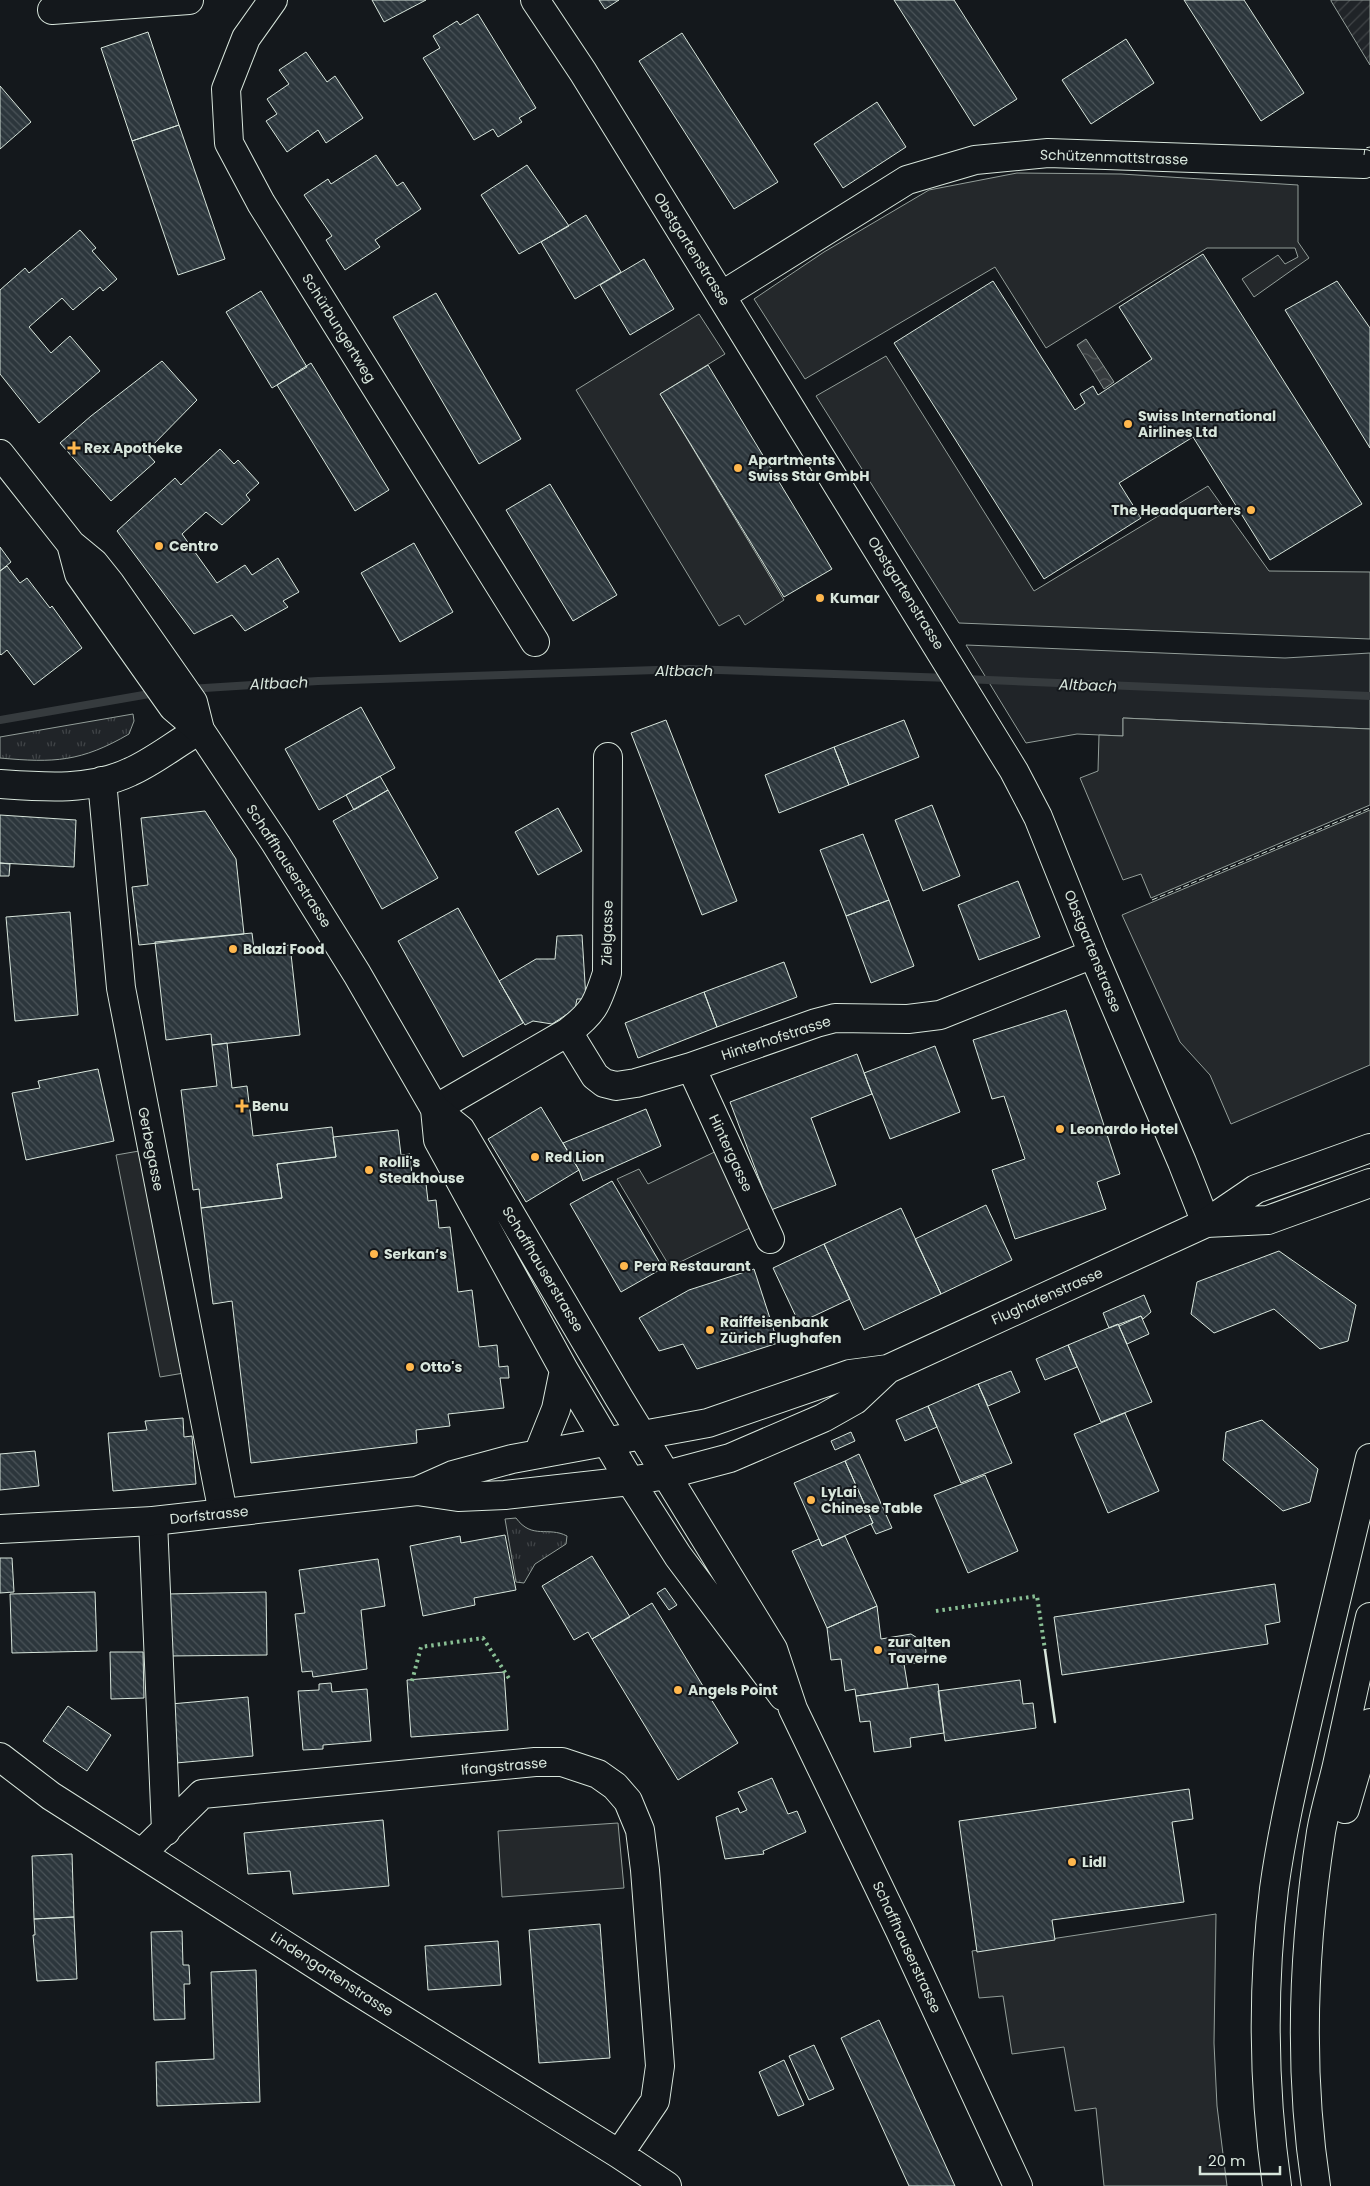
<svg xmlns="http://www.w3.org/2000/svg" width="1370" height="2186" viewBox="0 0 1370 2186" font-family="Poppins,sans-serif">
<style>
.grass{fill:#202428;stroke:#939e99}
.park{fill:url(#park-tufts);stroke:#939e99}
.garden{fill:url(#garden-furrows);stroke:#939e99}
.parking{fill:#24282b;stroke:#939e99}
.water{fill:url(#water-waves);stroke:#939e99}
.lines{fill:none;stroke-linecap:round;stroke-linejoin:round}
.stream{stroke:#363b3e;stroke-width:8}
.building{fill:url(#building-back-hatch);stroke:#d8e6dc}
.minor-casing{stroke:#d8e6dc;stroke-width:30}
.major-casing{stroke:#d8e6dc;stroke-width:30}
.highway-casing{stroke:#d8e6dc;stroke-width:30}
.minor{stroke:#14181c;stroke-width:28}
.major{stroke:#14181c;stroke-width:28}
.highway{stroke:#14181c;stroke-width:28}
.hedge{stroke:#8ac095;stroke-width:4;stroke-dasharray:2.5 4;stroke-linecap:butt}
.fence{stroke:#d8e6dc;stroke-width:1;stroke-dasharray:6 2.5;stroke-linecap:butt}
.wall{stroke:#d8e6dc;stroke-width:2.5}
.poi-dot{fill:#ffb74d;stroke:#14181c;stroke-width:2}
.labels{text-anchor:middle;dominant-baseline:central;stroke-width:4;stroke-linejoin:round;paint-order:stroke}
.street-label{font-size:14px;fill:#d8e6dc;stroke:#14181c}
.poi-label{font-size:14px;font-weight:bold;fill:#d8e6dc;stroke:#14181c;text-anchor:start}
.water-label{font-size:15px;font-style:italic;fill:#d8e6dc;stroke:#14181c}
</style>
<defs>
<pattern id="park-tufts" width="24" height="20" patternUnits="userSpaceOnUse" patternTransform="scale(1.25)"><rect width="24" height="20" fill="#202428"/><path d="M3 7l-1-3M5 7V3M7 7l1-3M15 17l-1-3M17 17v-4M19 17l1-3" fill="none" stroke="#404447"/></pattern>
<pattern id="garden-furrows" width="10" height="10" patternUnits="userSpaceOnUse" patternTransform="scale(1.25)"><rect width="10" height="10" fill="#202428"/><path d="M-1 1l2-2M0 10L10 0M9 11l2-2" fill="none" stroke="#404447"/></pattern>
<pattern id="water-waves" width="16" height="10" patternUnits="userSpaceOnUse" patternTransform="scale(1.25)"><rect width="16" height="10" fill="#363b3e"/><path d="M0 5q4-4 8 0t8 0" fill="none" stroke="#525759"/></pattern>
<pattern id="building-back-hatch" width="6" height="6" patternUnits="userSpaceOnUse" patternTransform="scale(1.25)"><rect width="6" height="6" fill="#2c363c"/><path d="M-1 5l2 2M0 0l6 6M5-1l2 2" fill="none" stroke="#4a5358"/></pattern>
</defs>
<rect width="100%" height="100%" fill="#14181c"/>
<!-- grass -->
<path class="grass" d="M 966,645 L 1285,658 L 1370,653 L 1370,729 L 1123,718 L 1123,736 L 1077,734 L 1026,743 Z"/>
<!-- park -->
<path class="park" d="M 133,714 L 134,721 L 129,734 C 81,762 54,763 0,758 L 0,737 Z
M 516,1518 C 532,1540 548,1526 567,1536 L 566,1544 L 535,1564 L 524,1583 L 516,1582 L 505,1519 Z"/>
<!-- garden -->
<path class="garden" d="M 1331,0 L 1370,0 L 1370,65 L 1331,1 Z"/>
<!-- parking -->
<path class="parking" d="M 1017,173 L 1121,174 L 1298,185 L 1298,242 L 1309,258 L 1254,297 L 1242,279 L 1278,255 L 1285,264 L 1298,257 L 1295,248 L 1207,248 L 1046,348 L 995,267 L 805,379 L 754,299 L 824,252 L 929,190 Z
M 699,314 L 725,354 L 660,394 L 784,600 L 745,625 L 739,615 L 719,626 L 576,390 Z
M 886,356 L 1034,591 L 1208,486 L 1269,571 L 1370,572 L 1370,639 L 959,623 L 816,396 Z
M 1123,718 L 1370,729 L 1370,805 L 1151,898 L 1141,874 L 1123,880 L 1080,778 L 1098,771 L 1099,735 L 1123,736 Z
M 1370,810 L 1370,1065 L 1231,1124 L 1210,1075 L 1180,1042 L 1122,915 Z
M 727,1146 L 762,1222 L 670,1267 L 617,1179 L 639,1169 L 648,1184 Z
M 139,1151 L 184,1373 L 160,1377 L 116,1155 Z
M 618,1823 L 624,1888 L 502,1897 L 498,1831 Z
M 1216,1914 L 1214,2043 L 1217,2106 L 1227,2186 L 1104,2186 L 1096,2108 L 1075,2111 L 1064,2047 L 1012,2054 L 1003,1996 L 979,1998 L 972,1951 Z"/>
<!-- water -->
<path class="water" d="M 1086,339 L 1114,382 L 1104,389 L 1077,345 Z"/>
<g class="lines">
<!-- stream -->
<path class="stream" d="M 964,679 L 1370,696
M 189,689 L 318,681 L 688,669 L 950,678
M 0,720 L 155,693"/>
</g>
<!-- building -->
<path class="building" d="M 372,0 L 426,0 L 384,22 Z
M 599,0 L 619,0 L 605,9 Z
M 894,0 L 954,0 L 1017,99 L 974,126 Z
M 1184,0 L 1244,0 L 1304,93 L 1261,121 Z
M 478,14 L 536,108 L 519,118 L 522,122 L 498,137 L 493,129 L 474,140 L 423,58 L 440,48 L 433,36 L 457,21 L 460,25 Z
M 148,32 L 179,125 L 132,141 L 101,48 Z
M 682,33 L 778,182 L 734,209 L 639,61 Z
M 1126,39 L 1154,83 L 1091,124 L 1062,80 Z
M 306,52 L 327,82 L 335,76 L 363,118 L 326,143 L 318,130 L 287,152 L 266,121 L 277,114 L 267,99 L 289,84 L 279,70 Z
M 0,86 L 31,122 L 0,149 Z
M 877,102 L 906,147 L 843,188 L 814,144 Z
M 179,125 L 225,259 L 178,275 L 132,141 Z
M 376,155 L 397,186 L 403,182 L 421,209 L 375,240 L 380,247 L 345,270 L 326,240 L 332,236 L 304,195 L 328,179 L 331,184 Z
M 527,165 L 569,226 L 519,254 L 481,195 Z
M 586,215 L 621,272 L 575,299 L 541,242 Z
M 80,230 L 96,248 L 92,251 L 117,279 L 103,291 L 100,287 L 73,310 L 62,298 L 29,327 L 51,353 L 70,336 L 100,371 L 39,423 L 0,374 L 0,290 L 25,268 L 29,273 Z
M 1203,254 L 1362,504 L 1270,560 L 1193,437 L 1119,483 L 1141,518 L 1044,579 L 894,343 L 993,281 L 1075,410 L 1085,403 L 1080,394 L 1093,386 L 1098,395 L 1152,359 L 1119,307 Z
M 644,259 L 674,309 L 630,335 L 600,285 Z
M 1337,281 L 1370,328 L 1370,448 L 1285,310 Z
M 261,291 L 307,367 L 272,388 L 226,312 Z
M 436,293 L 521,439 L 479,464 L 393,317 Z
M 162,361 L 197,400 L 146,452 L 155,462 L 111,501 L 60,443 L 91,416 Z
M 311,363 L 389,490 L 355,511 L 277,385 Z
M 708,365 L 832,569 L 784,597 L 660,394 Z
M 220,449 L 234,464 L 238,460 L 259,483 L 246,495 L 250,500 L 222,525 L 206,512 L 182,534 L 217,583 L 245,565 L 252,575 L 278,558 L 299,592 L 283,601 L 288,607 L 245,631 L 232,615 L 194,634 L 117,531 L 175,478 L 181,485 Z
M 550,484 L 617,595 L 573,621 L 506,510 Z
M 414,543 L 453,612 L 400,642 L 361,573 Z
M 0,547 L 11,562 L 0,571 Z
M 7,566 L 20,583 L 27,578 L 50,608 L 52,606 L 82,648 L 34,685 L 7,650 L 1,655 L 0,654 L 0,571 Z
M 361,707 L 395,768 L 319,810 L 285,749 Z
M 666,720 L 737,901 L 702,915 L 631,733 Z
M 904,720 L 919,757 L 849,785 L 834,747 Z
M 834,747 L 849,785 L 779,813 L 765,775 Z
M 380,776 L 388,790 L 354,810 L 346,795 Z
M 388,790 L 438,878 L 382,909 L 333,821 Z
M 932,805 L 960,876 L 923,891 L 895,820 Z
M 558,808 L 582,851 L 538,875 L 515,832 Z
M 205,811 L 236,859 L 244,934 L 139,945 L 132,887 L 148,885 L 141,818 Z
M 0,815 L 76,820 L 74,867 L 0,863 Z
M 863,834 L 889,900 L 846,916 L 820,850 Z
M 0,863 L 10,864 L 9,876 L 0,876 Z
M 1018,881 L 1040,937 L 979,960 L 958,905 Z
M 889,900 L 914,966 L 871,983 L 846,916 Z
M 458,908 L 523,1023 L 463,1057 L 398,941 Z
M 70,912 L 78,1015 L 15,1021 L 6,917 Z
M 252,933 L 254,949 L 290,945 L 300,1035 L 212,1045 L 211,1034 L 166,1040 L 155,942 Z
M 582,935 L 586,999 L 577,999 L 575,1009 L 552,1024 L 533,1021 L 525,1025 L 499,981 L 536,959 L 555,959 L 557,936 Z
M 784,962 L 797,997 L 717,1027 L 704,992 Z
M 704,992 L 717,1027 L 638,1058 L 625,1023 Z
M 1066,1010 L 1120,1174 L 1097,1182 L 1106,1209 L 1015,1239 L 992,1170 L 1025,1159 L 1004,1096 L 992,1099 L 973,1040 Z
M 227,1043 L 232,1088 L 247,1086 L 253,1136 L 332,1127 L 336,1157 L 277,1164 L 282,1198 L 201,1208 L 199,1189 L 193,1190 L 181,1090 L 217,1086 L 212,1045 Z
M 935,1046 L 960,1112 L 890,1139 L 864,1073 Z
M 857,1054 L 872,1094 L 811,1118 L 836,1185 L 771,1210 L 730,1102 Z
M 98,1069 L 114,1141 L 26,1160 L 12,1093 L 40,1088 L 38,1081 Z
M 541,1107 L 579,1170 L 526,1202 L 488,1139 Z
M 646,1109 L 661,1146 L 583,1181 L 579,1170 L 563,1143 Z
M 398,1130 L 401,1155 L 410,1154 L 412,1176 L 425,1175 L 428,1201 L 436,1200 L 439,1228 L 450,1227 L 458,1292 L 472,1290 L 479,1347 L 497,1345 L 499,1367 L 508,1366 L 509,1378 L 500,1378 L 504,1408 L 448,1414 L 450,1426 L 416,1430 L 417,1443 L 251,1463 L 232,1301 L 213,1304 L 201,1208 L 282,1198 L 277,1164 L 336,1157 L 333,1137 Z
M 612,1181 L 663,1268 L 621,1292 L 570,1204 Z
M 986,1205 L 1012,1260 L 941,1294 L 915,1239 Z
M 901,1208 L 941,1294 L 864,1330 L 824,1244 Z
M 824,1244 L 850,1299 L 799,1323 L 773,1268 Z
M 1279,1251 L 1356,1305 L 1348,1341 L 1320,1349 L 1274,1309 L 1214,1333 L 1191,1314 L 1197,1282 Z
M 754,1269 L 778,1343 L 697,1369 L 683,1344 L 659,1351 L 639,1318 L 689,1290 Z
M 1144,1295 L 1151,1312 L 1143,1319 L 1141,1316 L 1109,1328 L 1103,1313 Z
M 1141,1316 L 1149,1334 L 1127,1344 L 1119,1326 Z
M 1118,1324 L 1152,1402 L 1101,1422 L 1068,1345 Z
M 1068,1345 L 1077,1367 L 1045,1380 L 1036,1359 Z
M 1011,1371 L 1020,1392 L 988,1406 L 978,1384 Z
M 978,1384 L 1012,1463 L 961,1483 L 928,1406 Z
M 928,1406 L 937,1427 L 905,1441 L 896,1420 Z
M 1125,1413 L 1159,1491 L 1108,1513 L 1074,1434 Z
M 183,1418 L 184,1437 L 192,1436 L 196,1484 L 113,1491 L 108,1433 L 147,1430 L 145,1421 Z
M 1262,1420 L 1318,1469 L 1310,1502 L 1283,1511 L 1223,1460 L 1226,1432 Z
M 851,1432 L 855,1441 L 835,1450 L 831,1441 Z
M 35,1451 L 39,1486 L 0,1490 L 0,1454 Z
M 859,1454 L 892,1528 L 876,1534 L 871,1524 L 873,1523 L 845,1461 Z
M 845,1461 L 873,1523 L 822,1546 L 794,1483 Z
M 985,1475 L 1018,1551 L 968,1573 L 934,1495 Z
M 505,1535 L 516,1590 L 474,1598 L 475,1605 L 423,1616 L 410,1546 L 460,1536 L 461,1543 Z
M 845,1536 L 877,1606 L 827,1628 L 792,1551 L 819,1539 L 822,1546 Z
M 592,1556 L 630,1617 L 592,1639 L 588,1632 L 574,1640 L 542,1586 Z
M 0,1558 L 12,1558 L 14,1592 L 0,1593 Z
M 378,1559 L 385,1606 L 361,1610 L 367,1669 L 313,1677 L 312,1671 L 302,1672 L 295,1614 L 305,1613 L 299,1570 Z
M 1275,1584 L 1280,1622 L 1265,1625 L 1268,1644 L 1062,1675 L 1054,1617 Z
M 665,1588 L 677,1605 L 669,1610 L 657,1593 Z
M 95,1592 L 97,1651 L 12,1653 L 10,1594 Z
M 266,1592 L 267,1655 L 168,1656 L 167,1594 Z
M 652,1603 L 738,1743 L 678,1780 L 592,1639 Z
M 877,1606 L 881,1639 L 911,1634 L 925,1643 L 926,1652 L 922,1660 L 915,1663 L 904,1664 L 908,1688 L 856,1696 L 855,1689 L 845,1691 L 841,1659 L 831,1660 L 827,1628 Z
M 110,1652 L 143,1652 L 144,1698 L 111,1699 Z
M 504,1672 L 508,1730 L 411,1737 L 407,1680 Z
M 1020,1680 L 1023,1704 L 1033,1703 L 1036,1728 L 945,1741 L 938,1691 Z
M 331,1683 L 332,1692 L 367,1689 L 371,1741 L 323,1745 L 323,1749 L 303,1750 L 298,1691 L 319,1690 L 319,1684 Z
M 938,1684 L 944,1733 L 910,1738 L 911,1747 L 874,1752 L 870,1721 L 860,1722 L 856,1696 Z
M 248,1697 L 253,1756 L 176,1763 L 171,1704 Z
M 68,1706 L 111,1735 L 87,1771 L 43,1741 Z
M 772,1778 L 788,1814 L 797,1811 L 806,1832 L 763,1851 L 764,1854 L 725,1859 L 716,1817 L 738,1808 L 740,1813 L 747,1810 L 738,1792 Z
M 1189,1789 L 1193,1819 L 1172,1822 L 1184,1902 L 1052,1920 L 1055,1940 L 977,1952 L 959,1821 Z
M 383,1820 L 389,1886 L 293,1894 L 290,1871 L 248,1874 L 244,1833 Z
M 72,1854 L 74,1917 L 34,1919 L 32,1856 Z
M 74,1917 L 77,1979 L 37,1981 L 33,1935 L 35,1935 L 34,1919 Z
M 600,1924 L 610,2058 L 539,2063 L 529,1930 Z
M 182,1931 L 183,1965 L 189,1965 L 190,1984 L 184,1984 L 185,2019 L 154,2020 L 151,1932 Z
M 498,1941 L 501,1985 L 428,1990 L 425,1946 Z
M 256,1970 L 260,2102 L 157,2106 L 156,2062 L 214,2059 L 211,1972 Z
M 879,2020 L 955,2186 L 909,2186 L 841,2038 Z
M 814,2045 L 834,2089 L 809,2100 L 789,2056 Z
M 784,2060 L 804,2105 L 778,2116 L 759,2072 Z"/>
<g class="lines">
<defs>
<path id="minor" d="M 273,0 L 246,38 L 226,89 L 229,143 L 261,203 L 535,642
M 535,0 L 583,72 L 1014,771 L 1038,817 L 1093,954 L 1182,1162 L 1206,1223
M 52,10 L 189,0
M 721,296 L 907,180 L 975,160 L 1048,153 L 1364,164
M 102,781 L 121,988 L 223,1513
M 0,784 C 43,787 90,791 130,772 C 155,761 176,743 200,730
M 568,1032 L 595,1076 L 604,1083 L 616,1086 L 636,1083 L 691,1067 L 816,1023 L 835,1018 L 908,1019 L 940,1015 L 1093,954
M 691,1067 L 770,1239
M 435,1109 L 568,1032 C 594,1012 597,1004 607,973 L 608,757
M 153,1521 L 166,1831
M 0,1757 L 51,1796 L 349,1986 L 619,2154 L 667,2186
M 142,1853 L 202,1794 L 535,1762 L 562,1762 L 598,1774 L 615,1786 L 628,1801 L 640,1830 L 645,1870 L 660,2066 L 655,2101 L 619,2154"/>
<path id="major" d="M 0,454 L 71,544 L 94,563 L 110,583 L 193,702 L 200,730
M 71,544 L 79,574 L 173,707 L 200,730 L 276,844 L 357,974 L 435,1109 L 461,1130 L 619,1398 L 773,1649 L 793,1709 L 900,1931 L 1018,2186
M 435,1109 L 438,1140 L 564,1370 L 630,1481 L 678,1556 L 783,1696
M 1206,1223 L 1268,1220 L 1370,1183
M 538,1454 L 556,1409 L 564,1370
M 417,1491 L 453,1475 L 512,1459 L 708,1423 L 850,1374 L 888,1369 L 1206,1223 L 1256,1189 L 1370,1148
M 0,1529 L 153,1521 L 417,1491 L 458,1497 L 505,1495 L 630,1481 L 666,1475 L 730,1458 L 823,1418 L 855,1400 L 888,1369"/>
<path id="highway" d="M 1345,1809 L 1370,1723
M 1277,2186 C 1263,2087 1262,1988 1274,1889 C 1282,1830 1296,1772 1309,1715 C 1329,1629 1350,1543 1370,1458
M 1316,2186 C 1298,2068 1303,1949 1321,1832 C 1325,1809 1332,1787 1337,1765 C 1348,1716 1358,1667 1370,1617"/>
</defs>
<!-- minor casing -->
<use href="#minor" class="minor-casing"/>
<!-- major casing -->
<use href="#major" class="major-casing"/>
<!-- highway casing -->
<use href="#highway" class="highway-casing"/>
<!-- minor -->
<use href="#minor" class="minor"/>
<!-- major -->
<use href="#major" class="major"/>
<!-- highway -->
<use href="#highway" class="highway"/>
<!-- hedge -->
<path class="hedge" d="M 936,1611 L 1037,1596 L 1045,1650
M 412,1681 L 421,1647 L 483,1638 L 510,1680"/>
<!-- fence -->
<path class="fence" d="M 1364,155 L 1365,148 L 1370,147
M 1152,900 L 1370,808"/>
<!-- wall -->
<path class="wall" d="M 1045,1650 L 1055,1722"/>
</g>
<!-- markers -->
<g class="poi-dot">
<circle cx="1128" cy="424" r="5"/>
<path d="M71.5 440.5h5v5h5v5h-5v5h-5v-5h-5v-5h5z"/>
<circle cx="738" cy="468" r="5"/>
<circle cx="1251" cy="510" r="5"/>
<circle cx="159" cy="546" r="5"/>
<circle cx="820" cy="598" r="5"/>
<circle cx="233" cy="949" r="5"/>
<path d="M239.5 1098.5h5v5h5v5h-5v5h-5v-5h-5v-5h5z"/>
<circle cx="1060" cy="1129" r="5"/>
<circle cx="535" cy="1157" r="5"/>
<circle cx="369" cy="1170" r="5"/>
<circle cx="374" cy="1254" r="5"/>
<circle cx="624" cy="1266" r="5"/>
<circle cx="710" cy="1330" r="5"/>
<circle cx="410" cy="1367" r="5"/>
<circle cx="811" cy="1500" r="5"/>
<circle cx="878" cy="1650" r="5"/>
<circle cx="678" cy="1690" r="5"/>
<circle cx="1072" cy="1862" r="5"/>
</g>
<g class="labels">
<!-- street labels -->
<g class="street-label">
<text transform="translate(1114 157) rotate(2)">Schützenmattstrasse</text>
<text transform="translate(692 249) rotate(58)">Obstgartenstrasse</text>
<text transform="translate(339 328) rotate(58)">Schürbungertweg</text>
<text transform="translate(906 593) rotate(58)">Obstgartenstrasse</text>
<text transform="translate(289 866) rotate(57)">Schaffhauserstrasse</text>
<text transform="translate(607 933) rotate(-89)">Zielgasse</text>
<text transform="translate(1093 951) rotate(68)">Obstgartenstrasse</text>
<text transform="translate(776 1038) rotate(-18)">Hinterhofstrasse</text>
<text transform="translate(151 1149) rotate(79)">Gerbegasse</text>
<text transform="translate(731 1153) rotate(65)">Hintergasse</text>
<text transform="translate(543 1269) rotate(59)">Schaffhauserstrasse</text>
<text transform="translate(1047 1296) rotate(-24)">Flughafenstrasse</text>
<text transform="translate(209 1515) rotate(-6)">Dorfstrasse</text>
<text transform="translate(504 1766) rotate(-5)">Ifangstrasse</text>
<text transform="translate(907 1947) rotate(65)">Schaffhauserstrasse</text>
<text transform="translate(332 1974) rotate(33)">Lindengartenstrasse</text>
</g>
<!-- poi labels -->
<g class="poi-label">
<text x="1138" y="416">Swiss International<tspan x="1138" dy="16">Airlines Ltd</tspan></text>
<text x="84" y="448">Rex Apotheke</text>
<text x="748" y="460">Apartments<tspan x="748" dy="16">Swiss Star GmbH</tspan></text>
<text x="1241" y="510" text-anchor="end">The Headquarters</text>
<text x="169" y="546">Centro</text>
<text x="830" y="598">Kumar</text>
<text x="243" y="949">Balazi Food</text>
<text x="252" y="1106">Benu</text>
<text x="1070" y="1129">Leonardo Hotel</text>
<text x="545" y="1157">Red Lion</text>
<text x="379" y="1162">Rolli's<tspan x="379" dy="16">Steakhouse</tspan></text>
<text x="384" y="1254">Serkan‘s</text>
<text x="634" y="1266">Pera Restaurant</text>
<text x="720" y="1322">Raiffeisenbank<tspan x="720" dy="16">Zürich Flughafen</tspan></text>
<text x="420" y="1367">Otto's</text>
<text x="821" y="1492">LyLai<tspan x="821" dy="16">Chinese Table</tspan></text>
<text x="888" y="1642">zur alten<tspan x="888" dy="16">Taverne</tspan></text>
<text x="688" y="1690">Angels Point</text>
<text x="1082" y="1862">Lidl</text>
</g>
<!-- water labels -->
<g class="water-label">
<text x="684" y="670">Altbach</text>
<text transform="translate(279 683) rotate(-2)">Altbach</text>
<text transform="translate(1088 685) rotate(2)">Altbach</text>
</g>
</g>
<!-- scale -->
<path d="M1200 2166v8h80v-8" fill="none" stroke="#d8e6dc" stroke-width="2.5"/>
<text x="1208" y="2166" font-size="15" fill="#d8e6dc" stroke="#14181c" stroke-width="4" paint-order="stroke">20 m</text>
</svg>
